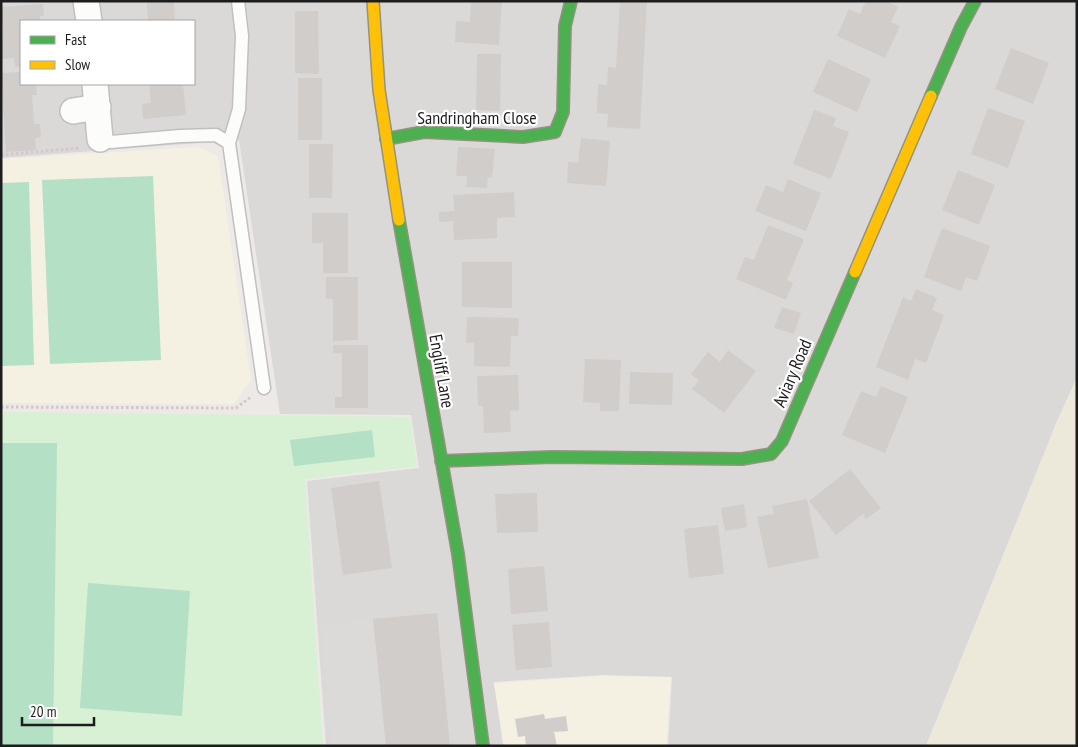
<svg xmlns="http://www.w3.org/2000/svg" width="1078" height="747" viewBox="0 0 1078 747" font-family="'PT Sans Narrow',sans-serif">
<style>
.residential{fill:#dbd9d8;fill-rule:evenodd}
.education{fill:#f5f1e2}
.farmland{fill:#ece9da}
.park{fill:#d8f0d3}
.pitch{fill:#b4e0c6}
.parking{fill:#dcdad9}
.building{fill:#d0cdcb}
.lines{fill:none;stroke-linecap:round;stroke-linejoin:round}
.lane-casing{stroke:#c1c0be;stroke-width:15}
.street-casing{stroke:#c1c0be;stroke-width:28}
.fast-casing{stroke:#959380;stroke-width:14}
.slow-casing{stroke:#959380;stroke-width:14}
.path{stroke:#d5c7c7;stroke-width:3;stroke-dasharray:2.5 2.5;stroke-linecap:butt}
.lane{stroke:#fcfcfb;stroke-width:12}
.street{stroke:#fcfcfb;stroke-width:25}
.fast{stroke:#4caf50;stroke-width:11}
.slow{stroke:#ffc107;stroke-width:11}
.labels{text-anchor:middle;dominant-baseline:central;stroke-width:4.5;stroke-linejoin:round;paint-order:stroke}
.street-label{font-size:18px;fill:#1d1d1d;stroke:#fff}
</style>
<rect width="100%" height="100%" fill="#ece9e6"/>
<!-- residential -->
<path class="residential" d="M 1,1 L 1077,1 L 1077,376 L 926,746 L 668,746 L 672,677 L 603,675 L 494,682 L 503,746 L 326,746 L 307,481 L 419,468 L 411,415 L 280,414 L 239,140 L 1,158 ZM 21,21 L 194,21 L 194,84 L 21,84 Z"/>
<!-- education -->
<path class="education" d="M 198,147 L 218,156 L 251,380 L 234,404 L 1,403 L 1,159 Z
M 603,676 L 671,677 L 666,746 L 504,746 L 494,683 Z"/>
<!-- farmland -->
<path class="farmland" d="M 1077,377 L 1077,746 L 926,746 L 1057,421 Z"/>
<!-- park -->
<path class="park" d="M 1,412 L 410,417 L 417,466 L 305,479 L 323,746 L 1,746 Z"/>
<!-- pitch -->
<path class="pitch" d="M 153,176 L 161,360 L 50,364 L 42,180 Z
M 29,182 L 34,365 L 1,366 L 1,183 Z
M 372,430 L 375,457 L 294,466 L 290,440 Z
M 1,443 L 57,443 L 53,746 L 1,746 Z
M 88,583 L 190,591 L 182,716 L 80,708 Z"/>
<!-- parking -->
<path class="parking" d="M 373,619 L 386,746 L 331,746 L 321,625 Z"/>
<!-- building -->
<path class="building" d="M 147,1 L 174,1 L 175,21 L 148,21 Z
M 471,1 L 502,1 L 499,45 L 455,42 L 456,21 L 470,22 Z
M 620,1 L 647,1 L 640,129 L 607,127 L 608,114 L 597,113 L 598,84 L 607,85 L 608,67 L 616,68 Z
M 866,1 L 886,1 L 898,7 L 891,22 L 900,26 L 885,58 L 837,36 L 849,9 L 860,14 Z
M 43,4 L 44,16 L 40,16 L 40,21 L 21,21 L 21,67 L 15,67 L 14,58 L 1,59 L 1,36 L 3,35 L 1,7 Z
M 295,11 L 318,11 L 319,74 L 295,73 Z
M 1011,48 L 1049,63 L 1033,104 L 995,89 Z
M 477,54 L 501,54 L 500,111 L 476,110 Z
M 828,59 L 871,79 L 857,112 L 813,92 Z
M 21,72 L 21,84 L 36,84 L 37,95 L 32,95 L 34,124 L 40,124 L 41,137 L 35,138 L 36,150 L 6,152 L 1,73 Z
M 298,78 L 322,78 L 322,140 L 298,140 Z
M 149,84 L 183,84 L 186,115 L 143,119 L 142,104 L 151,103 Z
M 988,108 L 1025,121 L 1008,168 L 971,154 Z
M 814,110 L 836,118 L 833,126 L 849,132 L 831,179 L 793,164 Z
M 581,138 L 610,141 L 606,186 L 567,183 L 568,162 L 578,163 Z
M 309,144 L 333,144 L 332,198 L 309,198 Z
M 458,147 L 495,149 L 492,178 L 488,177 L 487,188 L 466,187 L 467,176 L 456,176 Z
M 958,170 L 995,185 L 979,225 L 942,210 Z
M 788,179 L 821,193 L 806,231 L 755,211 L 766,185 L 783,192 Z
M 514,192 L 515,217 L 497,218 L 497,238 L 454,240 L 453,221 L 439,222 L 439,212 L 454,211 L 453,195 Z
M 312,213 L 348,213 L 348,273 L 323,273 L 323,243 L 312,243 Z
M 768,225 L 804,239 L 787,280 L 793,283 L 786,300 L 736,279 L 745,257 L 754,260 Z
M 942,228 L 990,246 L 977,281 L 966,277 L 961,291 L 924,277 Z
M 462,262 L 512,262 L 512,308 L 462,307 Z
M 326,277 L 358,277 L 358,340 L 333,341 L 333,299 L 326,299 Z
M 916,289 L 937,298 L 932,310 L 944,315 L 926,363 L 915,359 L 908,380 L 876,367 L 903,297 L 911,301 Z
M 782,307 L 801,313 L 794,334 L 774,328 Z
M 467,317 L 519,318 L 518,336 L 511,336 L 510,367 L 474,366 L 474,343 L 466,343 Z
M 333,345 L 368,345 L 368,408 L 335,408 L 335,397 L 342,397 L 342,353 L 333,353 Z
M 728,350 L 756,371 L 724,413 L 692,389 L 699,380 L 691,374 L 708,352 L 720,362 Z
M 585,359 L 621,360 L 619,411 L 600,411 L 600,403 L 583,402 Z
M 630,372 L 673,373 L 672,405 L 629,404 Z
M 518,375 L 519,410 L 510,411 L 511,432 L 484,433 L 483,406 L 478,406 L 477,376 Z
M 881,386 L 908,397 L 885,453 L 842,435 L 861,391 L 876,397 Z
M 850,469 L 881,508 L 866,519 L 863,514 L 836,535 L 809,501 Z
M 379,481 L 392,568 L 343,575 L 331,488 Z
M 537,493 L 538,532 L 497,533 L 495,494 Z
M 807,499 L 819,558 L 768,568 L 757,517 L 774,514 L 772,506 Z
M 744,504 L 747,527 L 725,531 L 721,508 Z
M 718,525 L 724,574 L 689,578 L 684,529 Z
M 544,566 L 548,611 L 511,614 L 508,569 Z
M 437,613 L 450,746 L 386,746 L 373,619 Z
M 549,622 L 552,667 L 516,670 L 512,625 Z
M 544,714 L 545,719 L 566,716 L 568,731 L 554,732 L 557,746 L 526,746 L 525,736 L 518,737 L 515,719 Z"/>
<g class="lines">
<defs>
<path id="lane" d="M 100,139 L 111,142 L 180,136 L 216,135 L 229,143 L 264,388
M 229,143 L 239,109 L 242,36 L 238,1"/>
<path id="street" d="M 86,1 L 89,21
M 95,84 L 100,139
M 73,111 L 98,107"/>
<path id="fast" d="M 931,96 L 961,27 L 975,1
M 386,139 L 424,132 L 523,137 L 555,132 L 563,112 L 565,26 L 571,1
M 399,220 L 458,554 L 483,746
M 441,461 L 553,457 L 742,459 L 771,454 L 782,441 L 855,272"/>
<path id="slow" d="M 373,1 L 379,90 L 399,220
M 855,272 L 931,96"/>
</defs>
<!-- lane casing -->
<use href="#lane" class="lane-casing"/>
<!-- street casing -->
<use href="#street" class="street-casing"/>
<!-- fast casing -->
<use href="#fast" class="fast-casing"/>
<!-- slow casing -->
<use href="#slow" class="slow-casing"/>
<!-- path -->
<path class="path" d="M 1,155 L 79,148
M 1,407 L 236,408 L 251,397"/>
<!-- lane -->
<use href="#lane" class="lane"/>
<!-- street -->
<use href="#street" class="street"/>
<!-- fast -->
<use href="#fast" class="fast"/>
<!-- slow -->
<use href="#slow" class="slow"/>
</g>
<g class="labels">
<!-- street labels -->
<g class="street-label">
<text x="477" y="117">Sandringham Close</text>
<text transform="translate(442 371) rotate(80)">Engliff Lane</text>
<text transform="translate(792 373) rotate(-67)">Aviary Road</text>
</g>
</g>
<!-- border -->
<rect width="1078" height="747" fill="none" stroke="#1d1d1d" stroke-width="5"/>
<!-- legend -->
<rect x="20" y="20" width="175" height="65" fill="#ffffff" stroke="#a5a5a5"/>
<rect x="30" y="36" width="25" height="8" fill="#4caf50" stroke="#a5a5a5"/>
<text x="65" y="45" font-size="15" fill="#1d1d1d">Fast</text>
<rect x="30" y="61" width="25" height="8" fill="#ffc107" stroke="#a5a5a5"/>
<text x="65" y="70" font-size="15" fill="#1d1d1d">Slow</text>
<!-- scale -->
<path d="M22 717v8h72v-8" fill="none" stroke="#1d1d1d" stroke-width="2.5"/>
<text x="30" y="717" font-size="15" fill="#1d1d1d" stroke="#ffffff" stroke-width="4" paint-order="stroke">20 m</text>
</svg>
